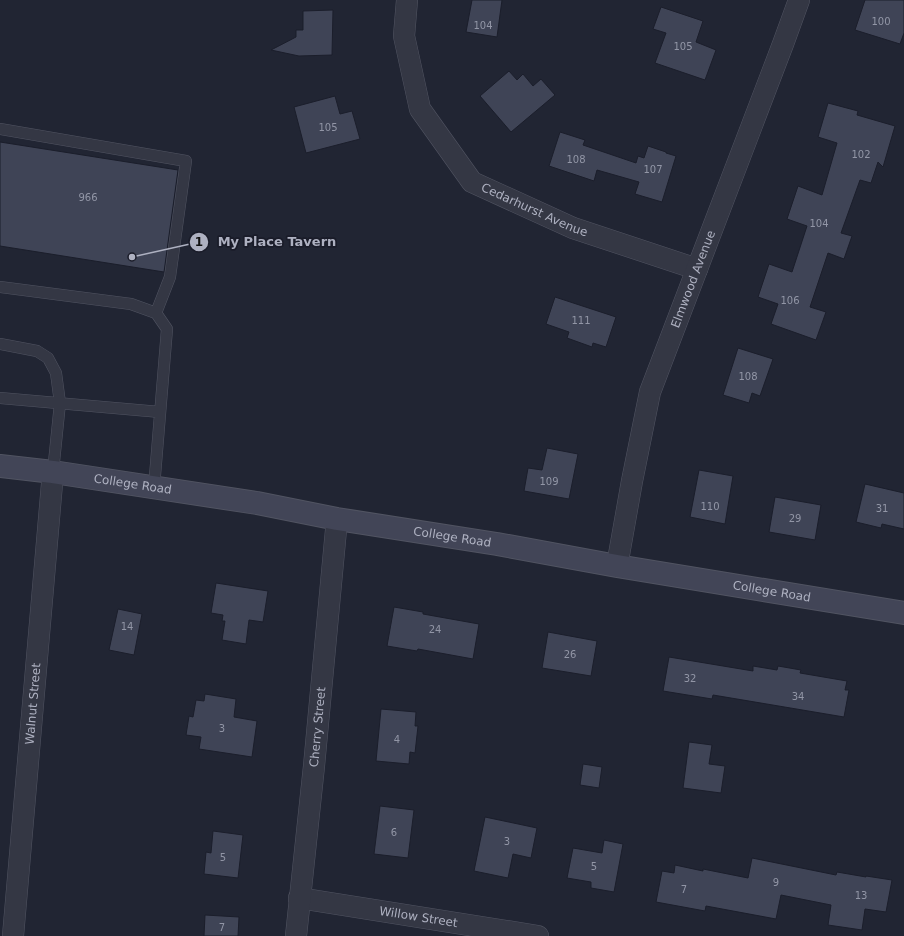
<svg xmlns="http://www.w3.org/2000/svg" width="904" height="936" viewBox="0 0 904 936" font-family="'DejaVu Sans',sans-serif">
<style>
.building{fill:#3f4456;stroke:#1b1e2b}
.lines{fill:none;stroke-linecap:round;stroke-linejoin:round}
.lane-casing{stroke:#515462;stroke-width:12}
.street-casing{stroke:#515462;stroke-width:22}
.secondary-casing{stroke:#515462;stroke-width:24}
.lane{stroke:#343744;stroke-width:11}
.street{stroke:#343744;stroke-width:21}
.secondary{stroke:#424557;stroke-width:22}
.labels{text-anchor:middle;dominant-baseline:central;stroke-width:3.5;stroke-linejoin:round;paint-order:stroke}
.number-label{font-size:10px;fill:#9296a6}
.street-label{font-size:12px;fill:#aeb1c1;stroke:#1a1c29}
.leader{fill:none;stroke:#aeb1c1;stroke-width:1.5}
.callout-dot{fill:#aeb1c1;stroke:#1a1c29;stroke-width:1.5}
.mark-label{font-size:12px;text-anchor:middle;font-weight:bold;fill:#111}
.callout-label{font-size:13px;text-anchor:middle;font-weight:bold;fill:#aeb1c1;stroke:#1a1c29;stroke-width:3.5;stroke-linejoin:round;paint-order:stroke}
</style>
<rect width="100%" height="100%" fill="#212533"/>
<!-- building -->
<path class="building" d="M 472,0 L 502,0 L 497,37 L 466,32 Z
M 865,0 L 904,0 L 904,33 L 900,44 L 855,30 Z
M 661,7 L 703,21 L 696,42 L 716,50 L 705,80 L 655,63 L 666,33 L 653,29 Z
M 333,10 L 332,55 L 299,56 L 271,50 L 296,37 L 296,30 L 303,30 L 303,11 Z
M 509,71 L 517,80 L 523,74 L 533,86 L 541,79 L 555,95 L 511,132 L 480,96 Z
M 335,96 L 340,114 L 352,111 L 360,139 L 306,153 L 294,107 Z
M 828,103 L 858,111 L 857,115 L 895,126 L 883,167 L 878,162 L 871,183 L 860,180 L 841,233 L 852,236 L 844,259 L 828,253 L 810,307 L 826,312 L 816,340 L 771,324 L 778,304 L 758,297 L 769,264 L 792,272 L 807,226 L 787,219 L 798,186 L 822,195 L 837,143 L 818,137 Z
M 560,132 L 585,140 L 583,145 L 636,163 L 638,156 L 644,158 L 648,146 L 666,152 L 666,153 L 676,156 L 662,202 L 635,194 L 639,182 L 597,170 L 594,181 L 549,166 Z
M 0,142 L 178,170 L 164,272 L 0,246 Z
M 555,297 L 616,317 L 606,347 L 593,343 L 592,347 L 567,338 L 569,332 L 546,324 Z
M 738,348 L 773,359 L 760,396 L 752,393 L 749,403 L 723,395 Z
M 547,448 L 578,454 L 569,499 L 524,491 L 528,468 L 542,470 Z
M 699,470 L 733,476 L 725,524 L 690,517 Z
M 865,484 L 904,493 L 904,529 L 882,524 L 881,528 L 856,522 Z
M 775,497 L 821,505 L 815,540 L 769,532 Z
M 216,583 L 268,591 L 263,622 L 249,620 L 246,644 L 222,640 L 225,621 L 222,621 L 223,615 L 211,613 Z
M 394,607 L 423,612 L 423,614 L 479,624 L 473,659 L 418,649 L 417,651 L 387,646 Z
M 118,609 L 142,614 L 134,655 L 109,650 Z
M 548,632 L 597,641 L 591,676 L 542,668 Z
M 669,657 L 753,671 L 753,666 L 777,670 L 778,666 L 801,670 L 800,673 L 847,681 L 845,690 L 849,690 L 844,717 L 713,695 L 712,699 L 663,691 Z
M 205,694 L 236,699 L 234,717 L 257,721 L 252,757 L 199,749 L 201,737 L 186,735 L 189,716 L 193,717 L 196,700 L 204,701 Z
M 381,709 L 416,712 L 415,726 L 418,726 L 415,753 L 410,752 L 409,764 L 376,761 Z
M 689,742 L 712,745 L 709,764 L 725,766 L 721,793 L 683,788 Z
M 583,764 L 602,767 L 599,788 L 580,785 Z
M 380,806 L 414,810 L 408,858 L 374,854 Z
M 485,817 L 537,828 L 531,858 L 513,854 L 508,878 L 474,871 Z
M 213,831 L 243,835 L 238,878 L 204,874 L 206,852 L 211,853 Z
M 604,840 L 623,844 L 614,892 L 591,888 L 591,882 L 567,878 L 573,848 L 602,853 Z
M 752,858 L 836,875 L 837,872 L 866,877 L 866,876 L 892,880 L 886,912 L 865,909 L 862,930 L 828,925 L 831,905 L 781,895 L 776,919 L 706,906 L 705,911 L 656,902 L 662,871 L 674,873 L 675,865 L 703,871 L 703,869 L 748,878 Z
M 205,915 L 239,917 L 238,936 L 204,936 Z"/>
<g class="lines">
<defs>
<path id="lane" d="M 0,129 L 186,161 L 170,277 L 156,313
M 0,287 L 131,304 L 156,313 L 167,329 L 154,488
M 0,344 L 37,351 L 48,358 L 56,373 L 60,403 L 53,472
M 0,398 L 160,412"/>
<g id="street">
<path id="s1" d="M 407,0 L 404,36 L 420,109 L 472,182 L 573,228 L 697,269"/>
<path id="s2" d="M 617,566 L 632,481 L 650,392 L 783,44 L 799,0"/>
<path id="s3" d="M 299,898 L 538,936"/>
<path id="s4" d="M 13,936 L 53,472"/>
<path id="s5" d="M 296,936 L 314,766 L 337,519"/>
</g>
<g id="secondary">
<path id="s6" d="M 0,466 L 53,472 L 257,503 L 337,519 L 497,544 L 617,566 L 904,613"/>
</g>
</defs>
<!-- lane casing -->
<use href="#lane" class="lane-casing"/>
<!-- street casing -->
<use href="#street" class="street-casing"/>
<!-- secondary casing -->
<use href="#secondary" class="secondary-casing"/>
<!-- lane -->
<use href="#lane" class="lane"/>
<!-- street -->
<use href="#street" class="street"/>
<!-- secondary -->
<use href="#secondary" class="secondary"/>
</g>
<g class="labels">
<!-- number labels -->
<g class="number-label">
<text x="881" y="21">100</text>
<text x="483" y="25">104</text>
<text x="683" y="46">105</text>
<text x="328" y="127">105</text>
<text x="861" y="154">102</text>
<text x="576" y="159">108</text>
<text x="653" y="169">107</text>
<text x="88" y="197">966</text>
<text x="819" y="223">104</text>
<text x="790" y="300">106</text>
<text x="581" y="320">111</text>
<text x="748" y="376">108</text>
<text x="549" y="481">109</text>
<text x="710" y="506">110</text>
<text x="882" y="508">31</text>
<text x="795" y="518">29</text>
<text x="127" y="626">14</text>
<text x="435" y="629">24</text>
<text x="570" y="654">26</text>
<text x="690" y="678">32</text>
<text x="798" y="696">34</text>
<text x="222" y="728">3</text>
<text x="397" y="739">4</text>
<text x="394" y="832">6</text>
<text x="507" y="841">3</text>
<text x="223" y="857">5</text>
<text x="594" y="866">5</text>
<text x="776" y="882">9</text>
<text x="684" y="889">7</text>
<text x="861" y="895">13</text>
<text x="222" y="927">7</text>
</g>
<!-- street labels -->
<g class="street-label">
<text stroke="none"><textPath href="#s1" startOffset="269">Cedarhurst Avenue</textPath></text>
<text stroke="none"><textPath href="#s2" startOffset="298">Elmwood Avenue</textPath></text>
<text stroke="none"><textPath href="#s6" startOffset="134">College Road</textPath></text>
<text stroke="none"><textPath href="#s6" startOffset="458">College Road</textPath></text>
<text stroke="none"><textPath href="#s6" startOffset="782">College Road</textPath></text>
<text stroke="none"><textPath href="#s4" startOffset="233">Walnut Street</textPath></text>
<text stroke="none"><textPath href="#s5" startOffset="210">Cherry Street</textPath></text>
<text stroke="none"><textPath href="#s3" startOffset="121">Willow Street</textPath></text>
</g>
</g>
<!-- callouts -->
<path class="leader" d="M132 257L199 242"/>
<g class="callout-dot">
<circle cx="132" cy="257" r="4"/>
<circle cx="199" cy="242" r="10"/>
</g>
<g class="mark-label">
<text x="199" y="246">1</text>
</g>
<g class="callout-label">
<text x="277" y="246">My Place Tavern</text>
</g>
</svg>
